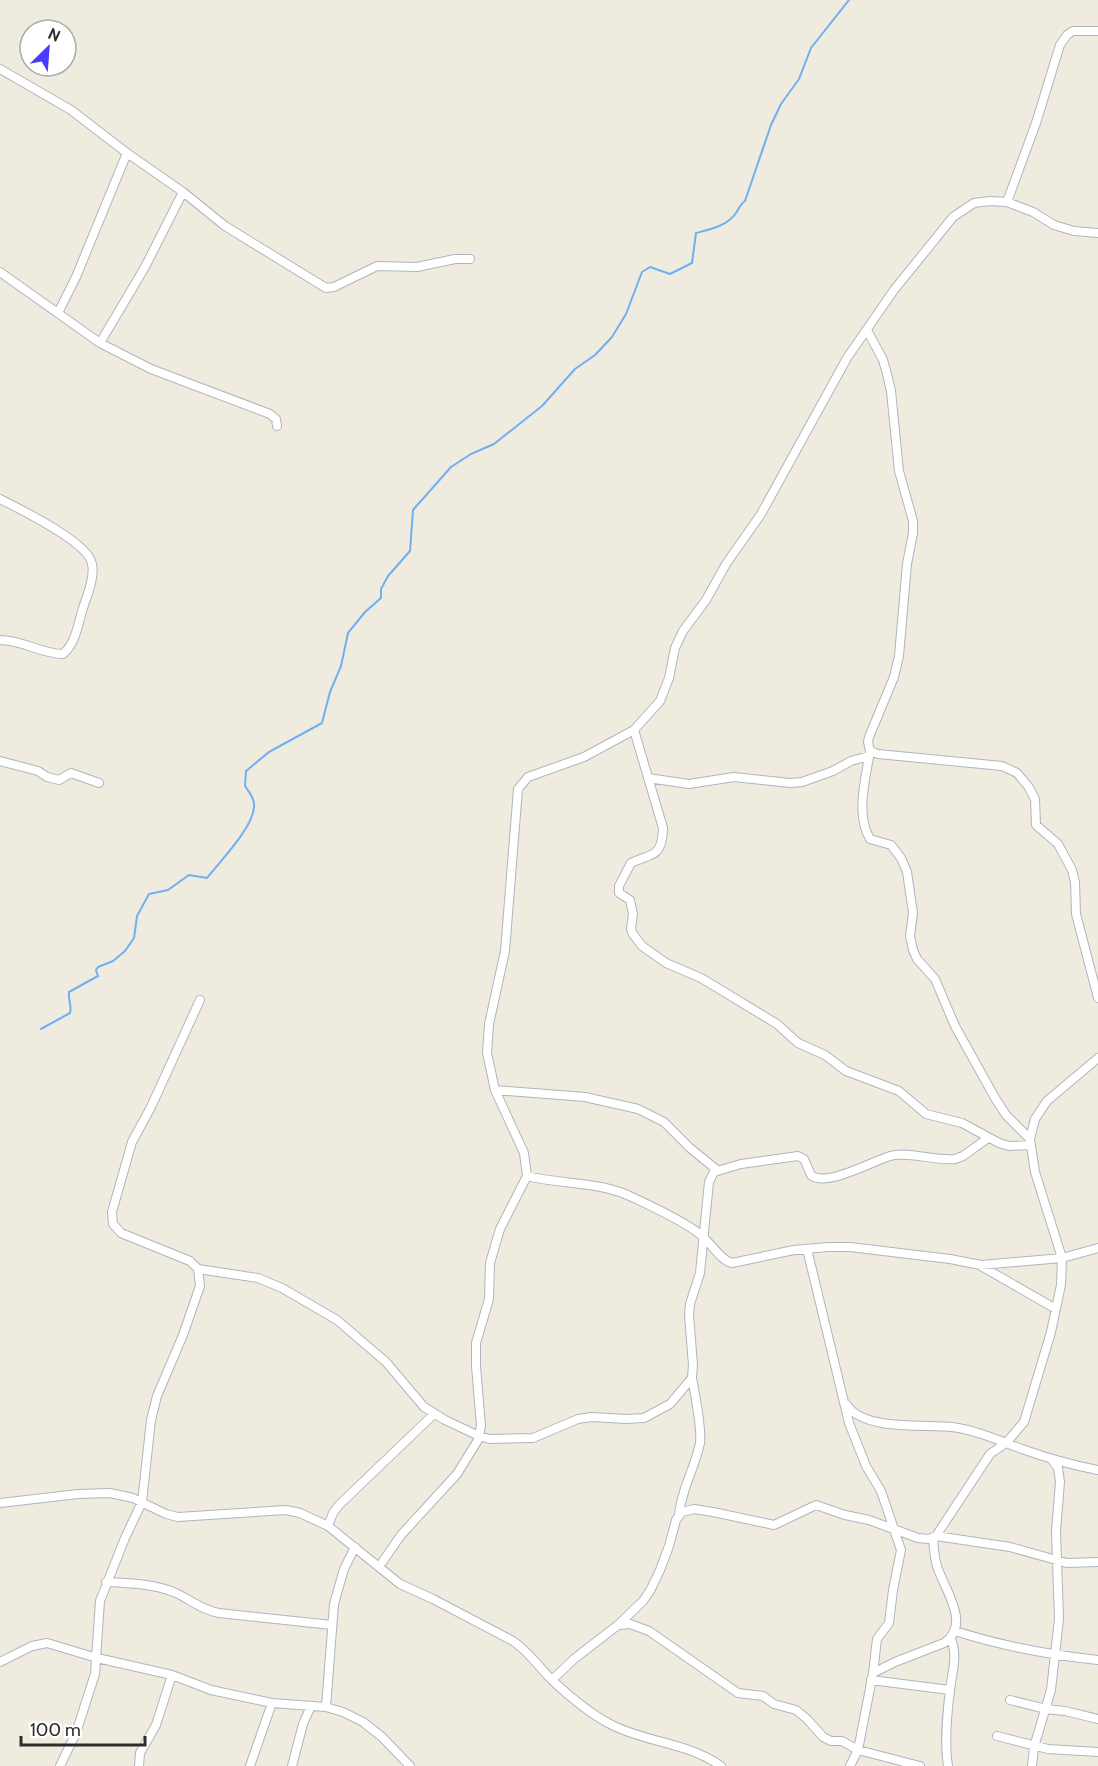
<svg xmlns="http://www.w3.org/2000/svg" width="1098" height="1766" viewBox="0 0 1098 1766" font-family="Cabin,sans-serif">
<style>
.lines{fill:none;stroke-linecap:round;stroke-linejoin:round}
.stream{stroke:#6faff4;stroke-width:2}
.street-casing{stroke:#b3b3c0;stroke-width:10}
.street{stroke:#fff;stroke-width:8}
</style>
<rect width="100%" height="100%" fill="#efecdf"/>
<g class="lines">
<!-- stream -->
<path class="stream" d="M 41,1029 L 70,1013 C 72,1005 68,1000 69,992 L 98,976 L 96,970 L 98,967 L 113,961 L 125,951 L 134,938 L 137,916 L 149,894 L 168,890 L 189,875 L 207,878 C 220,861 253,828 254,807 C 255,799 249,792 245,786 L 246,771 L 269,752 L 322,723 L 330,692 L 341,666 L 348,633 L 365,612 L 381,598 L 381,589 L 388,576 L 410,551 L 413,510 L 451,467 L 471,454 L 494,444 L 542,406 L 575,369 L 595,355 L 612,337 L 626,314 L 642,272 L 650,267 L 670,274 L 692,263 L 696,233 C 711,229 727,226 736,213 C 740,207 740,204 745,201 L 771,125 L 781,104 L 799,79 L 811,48 L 849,0"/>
<defs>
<path id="street" d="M 0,69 L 71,110 L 127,153 L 183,192 L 225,226 L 326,288 L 334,287 L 377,266 L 417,267 L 455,259 L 470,259
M 1007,202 L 1036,123 L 1060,45 L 1067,35 L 1073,31 L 1098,31
M 0,272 L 100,343 L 151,369 L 270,414 L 276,419 L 277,426
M 58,313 L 76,277 L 127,153
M 867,330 L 883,360 L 887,374 L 891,391 L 899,471 L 913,521 L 913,533 L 907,564 L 899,656 L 894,677 L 869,737 L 868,742 L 870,751 L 878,754 L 1002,766 L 1017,773 L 1028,786 L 1035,799 L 1036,825 L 1058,844 L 1072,870 L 1075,882 L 1076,914 L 1098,998
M 100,343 L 145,267 L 183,192
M 0,499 C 20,509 89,543 92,564 C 95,577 87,596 83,608 C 78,624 76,643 63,654 C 41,654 23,640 0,640
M 634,730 L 663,828 C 662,858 652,853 631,863 L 619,886 L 619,893 L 630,900 L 633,914 L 631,929 L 633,934 L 642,946 L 666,963 L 701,978 L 716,987 L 777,1024 L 798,1043 L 825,1055 L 846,1071 L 899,1091 L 926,1114 L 962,1123 L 999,1143 L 1009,1146 L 1030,1145
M 870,751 C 866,777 855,814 870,839 L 891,845 L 901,858 L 907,872 L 913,913 L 910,936 L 913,950 L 917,959 L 935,979 L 955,1026 L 995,1098 L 1006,1115 L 1030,1139
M 0,761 L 38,771 L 47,777 L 59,780 L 71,773 L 99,783
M 648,778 L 689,784 L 734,777 L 790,783 L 802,782 L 833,771 L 851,761 L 869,756
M 495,1090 L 585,1097 L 638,1109 L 664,1122 L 690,1148 L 717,1170
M 527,1176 C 563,1185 601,1181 634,1198 C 653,1207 688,1223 702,1236 C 712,1244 720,1260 732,1263 L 794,1250 L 828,1247 L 850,1247 L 950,1259 L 981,1265 L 1062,1258 L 1098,1248
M 807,1249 L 849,1423 L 866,1466 L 881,1491 L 901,1550 L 893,1590 L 889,1623 L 877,1639 L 873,1673
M 981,1266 L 1056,1309
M 198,1269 L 258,1278 L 282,1288 L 337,1320 L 386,1362 L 424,1407 L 445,1420 L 479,1436 L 490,1439 L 533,1438 L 578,1419 L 592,1417 L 626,1419 L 644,1418 L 670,1404 L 692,1378 L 693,1365 L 689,1315 L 690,1304 L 700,1273 L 709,1182 L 714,1172 L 741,1164 L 798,1156 L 804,1159 L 811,1175 C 825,1188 873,1161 890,1156 C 908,1151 935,1161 955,1159 L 963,1156 L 988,1138
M 847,1405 C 863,1431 925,1424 952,1427 C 976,1430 1000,1441 1022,1449 C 1047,1458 1072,1465 1098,1470
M 0,1503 L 78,1494 L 110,1493 L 133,1498 L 166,1514 L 178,1517 L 286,1510 L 300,1513 L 328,1526 L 400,1584 L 433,1599 L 513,1641 C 529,1652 538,1666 552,1680 C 569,1696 589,1713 610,1724 C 646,1743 687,1742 721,1766
M 679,1515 C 681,1490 695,1468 700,1443 C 702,1428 695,1395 692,1378
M 328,1526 L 333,1513 L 339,1505 L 434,1414
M 936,1536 L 1010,1547 L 1067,1563 L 1098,1562
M 379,1567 L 401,1535 L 457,1474 L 478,1440 L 481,1426 L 476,1366 L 476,1343 L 489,1299 L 490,1263 L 500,1229 L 527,1176 L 524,1153 L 495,1090 L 487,1053 L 489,1024 L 505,951 L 518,789 L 528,777 L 584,757 L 634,730 L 660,701 L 669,678 L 675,648 L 683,631 L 706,600 L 726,564 L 761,514 L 847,358 L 894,290 L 953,217 L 974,203 L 990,201 L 1007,202 L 1033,212 L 1054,225 L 1074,231 L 1098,233
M 106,1582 C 129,1583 155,1584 176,1593 C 191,1600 202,1610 219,1613 L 332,1625
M 618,1625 L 630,1624 L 649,1631 L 738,1693 L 763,1696 L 774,1704 L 796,1710 L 807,1719 L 823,1737 L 831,1741 L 842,1741 L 858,1750 L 920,1766
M 955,1631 C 1002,1646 1049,1655 1098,1660
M 0,1662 L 32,1646 L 47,1643 L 97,1658 L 172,1675 L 211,1690 L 272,1703 L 326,1707 L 343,1712 L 363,1722 L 382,1737 L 410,1766
M 552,1680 L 574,1659 L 618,1625 L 643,1601 L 651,1589 L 660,1570 L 669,1546 L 676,1520 L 682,1512 L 694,1509 L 713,1512 L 774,1525 L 816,1505 L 845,1515 L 869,1520 L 918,1538 L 929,1539 L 936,1536 L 990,1454 L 1006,1443 L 1024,1422 L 1051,1332 L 1061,1285 L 1062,1258 L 1035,1172 L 1030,1139 L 1035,1119 L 1047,1101 L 1098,1058
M 871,1680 L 950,1690
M 1010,1700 L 1046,1709 L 1065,1711 L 1098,1719
M 326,1707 L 334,1604 L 344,1569 L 355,1547
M 997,1736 L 1048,1749 L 1098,1752
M 60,1766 L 76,1733 L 95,1674 L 100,1601 L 125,1538 L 142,1502 L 151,1420 L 157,1396 L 183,1335 L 200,1286 L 198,1269 L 190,1261 L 121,1233 L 113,1224 L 112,1212 L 132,1142 L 151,1107 L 200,1000
M 139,1766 L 140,1753 L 156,1725 L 172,1675
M 250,1766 L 272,1703
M 292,1766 L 303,1724 L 311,1706
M 850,1766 L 858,1750 L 873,1673 L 895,1662 L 944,1643 C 972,1624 944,1589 937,1566 C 934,1557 934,1548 933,1538
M 948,1766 C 944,1742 947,1714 950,1690 C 952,1673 958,1655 951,1639
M 1032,1766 L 1034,1747 L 1051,1690 L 1059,1619 L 1056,1531 L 1060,1482 L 1058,1468 L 1052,1460"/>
</defs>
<!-- street casing -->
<use href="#street" class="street-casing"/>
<!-- street -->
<use href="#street" class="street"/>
</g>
<!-- north arrow -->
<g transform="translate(48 48) rotate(25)"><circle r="28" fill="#ffffff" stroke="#ababab" stroke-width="1.5"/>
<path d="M0-4.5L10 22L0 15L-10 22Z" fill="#483bff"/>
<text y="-9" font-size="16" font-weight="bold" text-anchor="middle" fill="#2d2d2d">N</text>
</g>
<!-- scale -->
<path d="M21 1736v9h124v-9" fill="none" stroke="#2d2d2d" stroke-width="3"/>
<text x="30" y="1736" font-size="18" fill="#2d2d2d" stroke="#ffffff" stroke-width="4.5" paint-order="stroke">100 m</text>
</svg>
